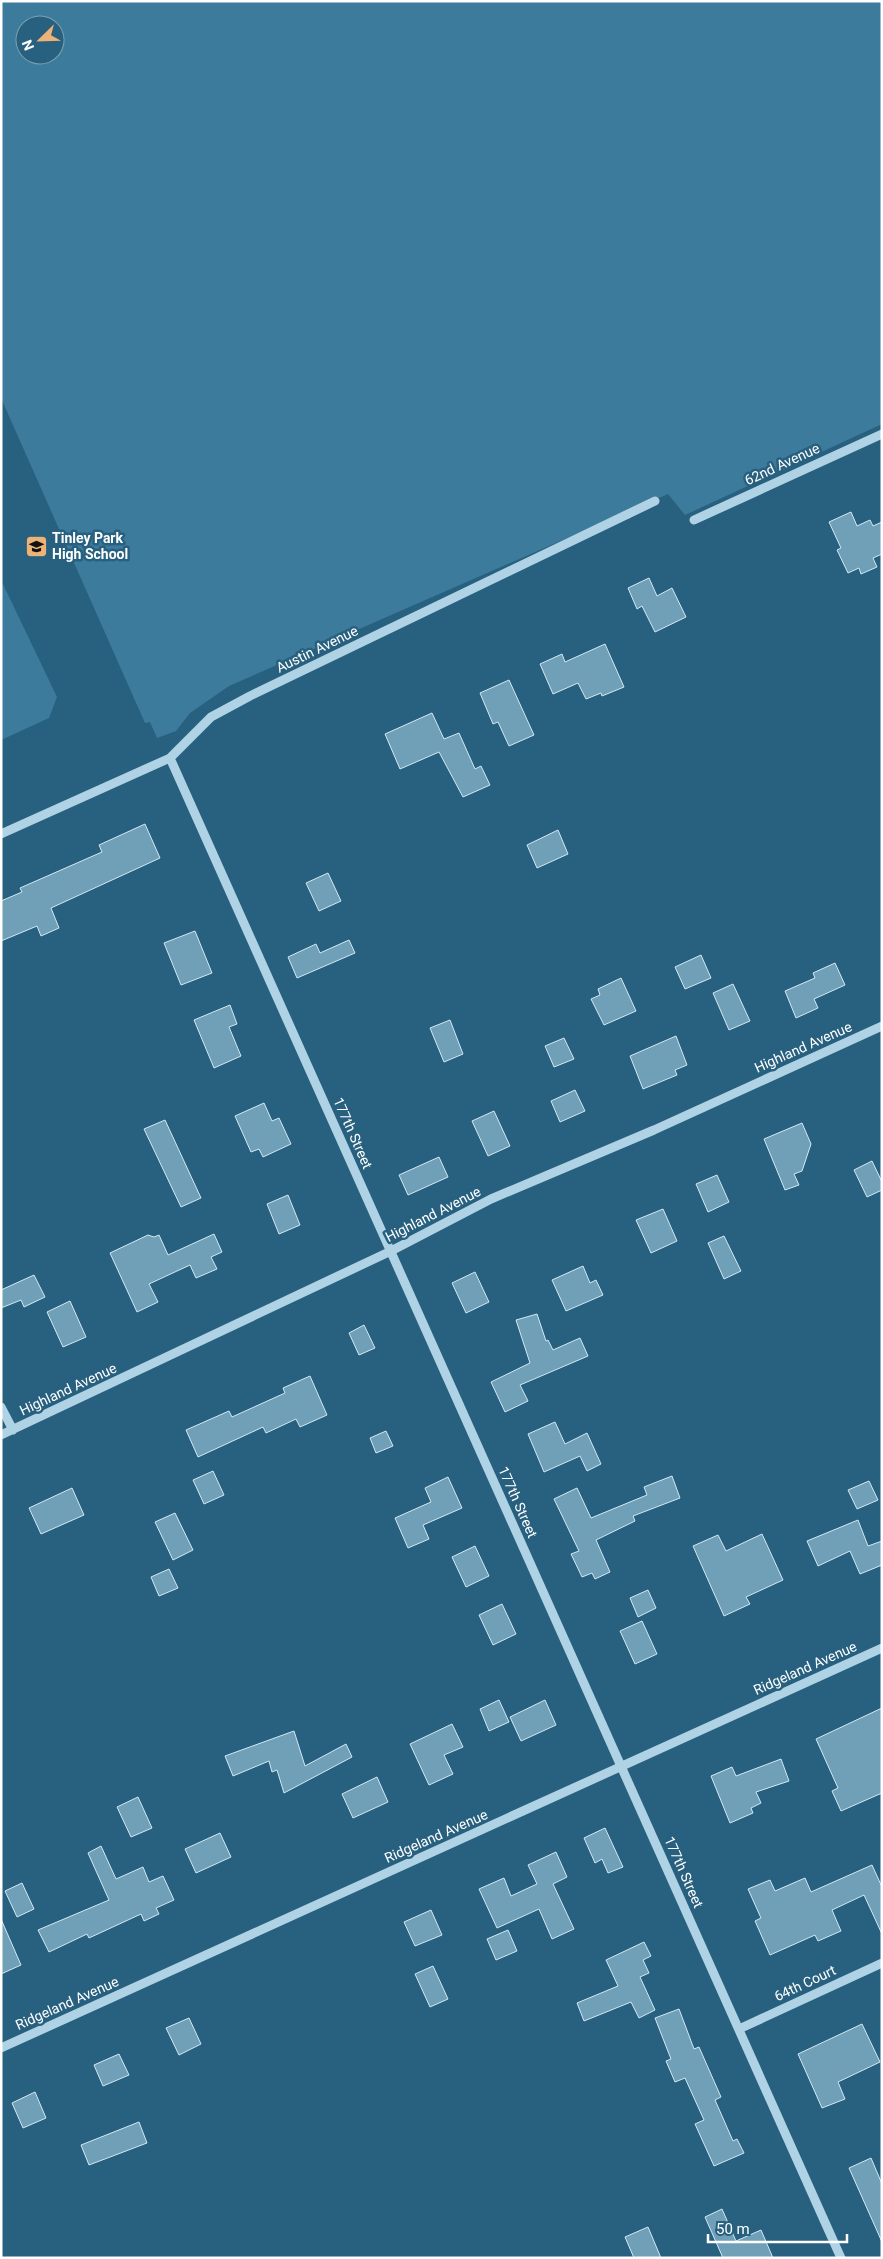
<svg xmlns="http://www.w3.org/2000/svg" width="883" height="2259" viewBox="0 0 883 2259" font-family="Roboto,sans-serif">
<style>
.green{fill:#3d7b9c;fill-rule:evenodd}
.building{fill:#709fb8;stroke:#d2e9f4}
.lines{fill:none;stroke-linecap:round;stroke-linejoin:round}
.minor{stroke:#afd3e5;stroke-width:9}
.labels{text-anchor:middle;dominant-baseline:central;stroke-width:5;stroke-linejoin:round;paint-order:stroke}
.street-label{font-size:14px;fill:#fff;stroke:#28607f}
.poi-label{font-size:14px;font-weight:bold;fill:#fff;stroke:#28607f;text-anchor:start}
</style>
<rect width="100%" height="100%" fill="#28607f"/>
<!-- green -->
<path class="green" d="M 1,1 L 882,1 L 882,424 L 685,515 L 668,494 L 229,686 L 190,713 L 176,731 L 157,738 L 150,722 L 145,723 L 1,398 ZM 25,25 L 55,25 L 55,55 L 25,55 Z
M 1,580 L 57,697 L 49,718 L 1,740 Z"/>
<!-- building -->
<path class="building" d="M 851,512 L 857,526 L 870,520 L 873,526 L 882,522 L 882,554 L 873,558 L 877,567 L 861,574 L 859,568 L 848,573 L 837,550 L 841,548 L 829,522 Z
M 649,578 L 657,596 L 672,588 L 686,617 L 655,632 L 642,606 L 637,609 L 628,588 Z
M 605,644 L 624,687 L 602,696 L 601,693 L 586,699 L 578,683 L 553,694 L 540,664 L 562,654 L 565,662 Z
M 509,680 L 534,735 L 509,746 L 498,722 L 493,724 L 480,693 Z
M 432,713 L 444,739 L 459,733 L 475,769 L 481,766 L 490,785 L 463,797 L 439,752 L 400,769 L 385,734 Z
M 145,824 L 160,858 L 51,908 L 59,928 L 41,936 L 37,926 L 1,941 L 1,901 L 22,892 L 20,888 L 102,852 L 99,845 Z
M 558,830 L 568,854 L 537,868 L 527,845 Z
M 328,873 L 341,901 L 319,911 L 306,883 Z
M 195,931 L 212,973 L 181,985 L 164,943 Z
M 349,940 L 355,953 L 297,978 L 288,957 L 316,944 L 320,953 Z
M 701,955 L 711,978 L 685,989 L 675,967 Z
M 835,963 L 845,985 L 814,999 L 818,1008 L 796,1018 L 785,991 L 815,978 L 813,973 Z
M 621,978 L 636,1011 L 604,1025 L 591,999 L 600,995 L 598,989 Z
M 733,984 L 750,1021 L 729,1030 L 713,993 Z
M 230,1005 L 237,1024 L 229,1027 L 241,1056 L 214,1068 L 194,1020 Z
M 450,1020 L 463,1054 L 444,1062 L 430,1028 Z
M 676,1036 L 687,1065 L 675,1070 L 677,1075 L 643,1089 L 630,1056 Z
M 564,1038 L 574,1059 L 554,1067 L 545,1046 Z
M 575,1090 L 585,1111 L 560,1122 L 551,1101 Z
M 264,1103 L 272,1121 L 279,1118 L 291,1144 L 263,1157 L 259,1149 L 251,1152 L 235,1116 Z
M 494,1111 L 510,1146 L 488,1156 L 472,1121 Z
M 165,1120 L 201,1198 L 181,1207 L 144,1129 Z
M 802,1123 L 811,1144 L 802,1171 L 794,1174 L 799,1185 L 785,1190 L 764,1139 Z
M 439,1157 L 448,1177 L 408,1195 L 399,1175 Z
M 872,1161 L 882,1182 L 882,1190 L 867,1197 L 854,1170 Z
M 717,1175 L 729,1202 L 708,1212 L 696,1184 Z
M 288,1195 L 300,1225 L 279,1234 L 267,1204 Z
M 663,1209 L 677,1241 L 651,1253 L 636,1220 Z
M 214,1234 L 222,1252 L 211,1257 L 217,1269 L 196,1278 L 190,1265 L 149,1284 L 158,1302 L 137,1312 L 110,1253 L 148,1235 L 154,1237 L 159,1235 L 168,1255 Z
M 724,1236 L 741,1271 L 724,1279 L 708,1243 Z
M 583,1266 L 590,1283 L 596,1280 L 603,1295 L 566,1311 L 552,1280 Z
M 475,1272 L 489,1302 L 466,1313 L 452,1283 Z
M 34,1275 L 45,1297 L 24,1307 L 21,1300 L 1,1308 L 1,1290 Z
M 70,1301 L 86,1337 L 63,1347 L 47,1312 Z
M 537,1314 L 546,1341 L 548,1340 L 553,1350 L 580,1338 L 588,1356 L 520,1385 L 528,1401 L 505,1412 L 491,1382 L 530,1363 L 516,1320 Z
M 364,1325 L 375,1348 L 359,1355 L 349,1333 Z
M 310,1376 L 327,1415 L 300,1427 L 296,1419 L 266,1433 L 263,1427 L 198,1457 L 186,1430 L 229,1411 L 232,1417 L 285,1393 L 283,1388 Z
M 555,1422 L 565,1444 L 587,1433 L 601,1464 L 587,1471 L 580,1456 L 544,1472 L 528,1434 Z
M 386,1431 L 393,1446 L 376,1453 L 370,1438 Z
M 213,1471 L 224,1495 L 204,1504 L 193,1480 Z
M 672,1476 L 680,1498 L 633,1516 L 635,1521 L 596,1540 L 610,1572 L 595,1579 L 592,1573 L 582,1577 L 571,1554 L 579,1551 L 554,1499 L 577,1488 L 591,1518 L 647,1495 L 644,1487 Z
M 448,1477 L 462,1508 L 423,1525 L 429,1539 L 408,1548 L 395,1518 L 431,1502 L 425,1488 Z
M 869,1481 L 878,1500 L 857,1509 L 848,1490 Z
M 72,1488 L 84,1515 L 41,1534 L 29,1508 Z
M 175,1513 L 193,1550 L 173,1560 L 155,1522 Z
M 858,1520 L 868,1546 L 882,1541 L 882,1565 L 860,1574 L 850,1551 L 818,1566 L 807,1541 Z
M 762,1534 L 783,1580 L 746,1597 L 750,1604 L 724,1616 L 693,1546 L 718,1535 L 726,1551 Z
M 475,1546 L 489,1576 L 466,1587 L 452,1557 Z
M 169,1569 L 178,1588 L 159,1596 L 151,1577 Z
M 648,1590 L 656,1608 L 638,1617 L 630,1598 Z
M 502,1604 L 516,1634 L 493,1645 L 479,1615 Z
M 642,1621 L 657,1654 L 635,1664 L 620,1631 Z
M 499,1700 L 509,1722 L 489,1731 L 480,1709 Z
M 545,1700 L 556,1725 L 521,1741 L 510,1717 Z
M 882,1708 L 882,1793 L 841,1811 L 832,1791 L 838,1788 L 816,1739 Z
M 452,1724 L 463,1747 L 444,1755 L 453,1774 L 429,1785 L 410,1744 Z
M 294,1731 L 305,1766 L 346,1744 L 352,1757 L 284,1793 L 277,1770 L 272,1772 L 269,1761 L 233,1776 L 225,1756 Z
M 781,1759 L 789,1781 L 756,1792 L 761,1803 L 751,1808 L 753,1813 L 730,1823 L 711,1776 L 732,1767 L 736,1776 Z
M 377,1777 L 388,1802 L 353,1818 L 342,1794 Z
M 138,1797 L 152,1828 L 131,1837 L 117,1807 Z
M 605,1828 L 623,1867 L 608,1873 L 602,1859 L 595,1863 L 584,1838 Z
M 220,1833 L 231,1857 L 196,1873 L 185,1849 Z
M 101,1846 L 116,1879 L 143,1867 L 149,1882 L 163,1876 L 174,1900 L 156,1908 L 159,1914 L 144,1921 L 141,1914 L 89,1938 L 87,1934 L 49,1952 L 38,1930 L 109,1900 L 88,1853 Z
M 556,1852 L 567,1877 L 553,1884 L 574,1929 L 552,1939 L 539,1909 L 497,1928 L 479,1889 L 504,1878 L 511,1896 L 537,1884 L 528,1865 Z
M 872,1865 L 882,1887 L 882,1934 L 864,1895 L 832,1910 L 841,1931 L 818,1941 L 815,1935 L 770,1955 L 755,1921 L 761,1918 L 748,1889 L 770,1880 L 775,1891 L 805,1878 L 811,1892 Z
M 22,1883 L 34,1909 L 17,1917 L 5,1891 Z
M 431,1910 L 442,1935 L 415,1946 L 404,1922 Z
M 1,1919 L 21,1965 L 1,1974 Z
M 508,1930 L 517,1951 L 496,1960 L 487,1939 Z
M 644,1942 L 651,1956 L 643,1960 L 649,1973 L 640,1977 L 655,2010 L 639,2018 L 631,2002 L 584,2021 L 577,2003 L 618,1986 L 606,1960 Z
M 433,1966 L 448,1999 L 430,2007 L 415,1974 Z
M 679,2009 L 694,2049 L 699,2047 L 721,2097 L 715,2100 L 733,2141 L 737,2139 L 744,2153 L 714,2166 L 695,2124 L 704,2120 L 685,2078 L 675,2082 L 666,2061 L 671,2059 L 655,2018 Z
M 189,2018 L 201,2044 L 179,2055 L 166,2028 Z
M 862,2024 L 880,2062 L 838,2082 L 845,2099 L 822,2108 L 798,2054 Z
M 119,2054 L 129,2075 L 103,2086 L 94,2065 Z
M 35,2092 L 46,2118 L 23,2128 L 12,2103 Z
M 139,2122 L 147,2143 L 89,2165 L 81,2145 Z
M 871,2158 L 882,2184 L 882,2242 L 849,2168 Z
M 722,2209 L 736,2241 L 761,2230 L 773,2258 L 723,2258 L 705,2217 Z
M 648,2227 L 661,2258 L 634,2258 L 625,2237 Z"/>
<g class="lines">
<!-- minor -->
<path class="minor" d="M 694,520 L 882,434
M 170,758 L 841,2258
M 1,834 L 170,758 L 211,717 L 250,696 L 655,501
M 1,1407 L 13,1430
M 1,1435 L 391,1251 L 491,1199 L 654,1130 L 882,1026
M 739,2029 L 882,1963
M 1,2048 L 882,1648"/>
</g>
<!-- icons -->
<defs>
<symbol id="school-square" viewBox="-11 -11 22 22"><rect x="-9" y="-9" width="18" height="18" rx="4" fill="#edb276" stroke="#28607f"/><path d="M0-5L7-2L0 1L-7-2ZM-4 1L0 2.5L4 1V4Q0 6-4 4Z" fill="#111"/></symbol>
</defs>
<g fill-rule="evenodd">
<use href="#school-square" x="24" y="534" width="25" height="25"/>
</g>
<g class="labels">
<!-- street labels -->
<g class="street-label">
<text transform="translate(782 464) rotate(-25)">62nd Avenue</text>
<text transform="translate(317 649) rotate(-26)">Austin Avenue</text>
<text transform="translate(803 1047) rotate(-24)">Highland Avenue</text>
<text transform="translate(353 1133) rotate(66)">177th Street</text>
<text transform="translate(433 1214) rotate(-27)">Highland Avenue</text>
<text transform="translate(68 1389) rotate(-25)">Highland Avenue</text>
<text transform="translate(518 1502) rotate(66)">177th Street</text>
<text transform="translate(805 1668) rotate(-24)">Ridgeland Avenue</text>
<text transform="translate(436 1836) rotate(-24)">Ridgeland Avenue</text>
<text transform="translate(684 1872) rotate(66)">177th Street</text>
<text transform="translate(805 1983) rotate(-25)">64th Court</text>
<text transform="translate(67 2003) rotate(-24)">Ridgeland Avenue</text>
</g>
<!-- poi labels -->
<g class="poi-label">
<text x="52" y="538">Tinley Park<tspan x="52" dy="16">High School</tspan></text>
</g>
</g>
<!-- border -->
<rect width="883" height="2259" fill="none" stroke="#ffffff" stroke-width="5"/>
<!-- north arrow -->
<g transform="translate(40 40) rotate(247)"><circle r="24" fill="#28607f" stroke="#7ea0b2"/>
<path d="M0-4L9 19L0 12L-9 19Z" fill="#edb276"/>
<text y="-8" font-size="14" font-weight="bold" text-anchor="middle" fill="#ffffff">N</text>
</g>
<!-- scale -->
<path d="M708 2234v8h139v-8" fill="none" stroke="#ffffff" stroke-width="2.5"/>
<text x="716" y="2234" font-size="15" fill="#ffffff" stroke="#28607f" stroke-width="4" paint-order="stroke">50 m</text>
</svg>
